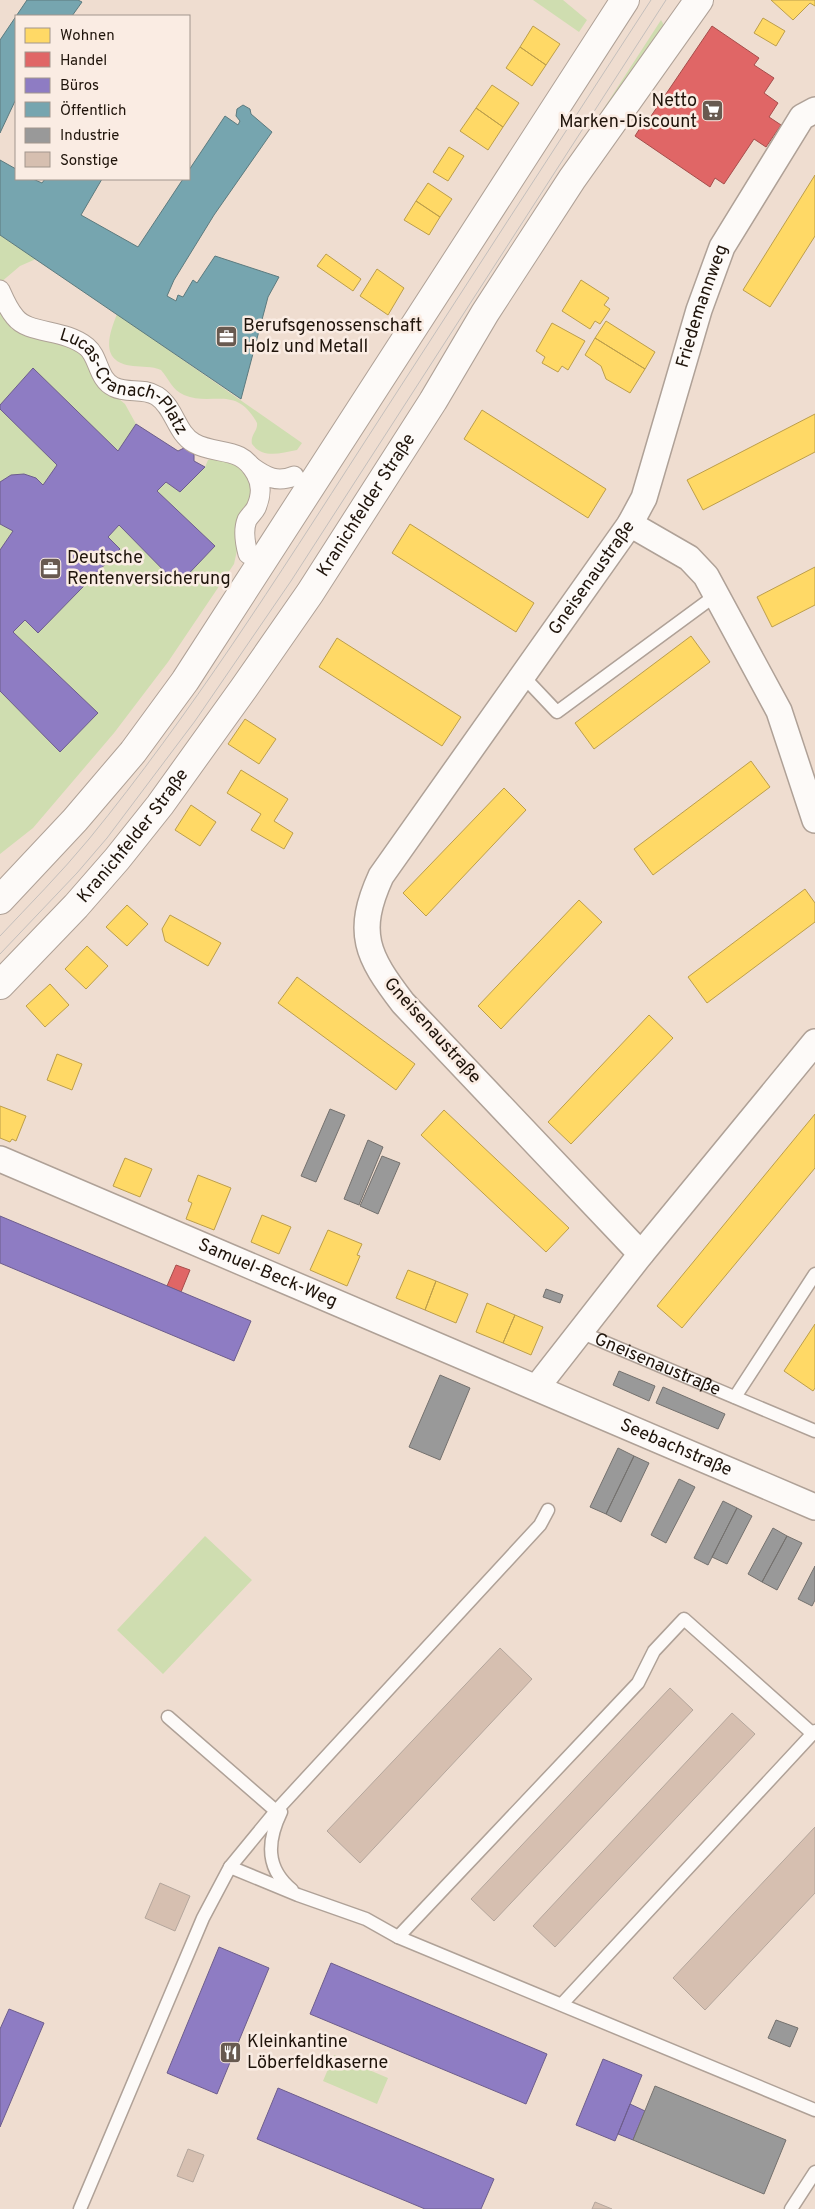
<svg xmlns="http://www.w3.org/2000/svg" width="815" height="2209" viewBox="0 0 815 2209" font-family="Overpass,sans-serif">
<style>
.green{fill:#cfddb0}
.homes{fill:#ffd966;stroke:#bc9e4b}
.shops{fill:#e06666;stroke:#a64d4b}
.offices{fill:#8e7cc3;stroke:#6d5d8c}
.public{fill:#76a5af;stroke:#5c7a7e}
.industry{fill:#999;stroke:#74716e}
.building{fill:#d6bfb0;stroke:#b4a69c}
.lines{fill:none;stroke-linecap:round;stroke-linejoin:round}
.service-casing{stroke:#afa197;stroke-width:15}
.pedestrian-casing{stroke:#afa197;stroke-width:21}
.minor-casing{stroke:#afa197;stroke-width:28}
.secondary-casing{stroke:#afa197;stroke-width:30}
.service{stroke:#fdfaf8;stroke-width:12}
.pedestrian{stroke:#fdfaf8;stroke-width:19}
.minor{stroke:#fdfaf8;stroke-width:25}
.secondary{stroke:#fdfaf8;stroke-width:28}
.tram{stroke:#c4bfbc;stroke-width:1}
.labels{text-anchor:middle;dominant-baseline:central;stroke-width:5;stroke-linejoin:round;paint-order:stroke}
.poi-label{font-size:18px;fill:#1f140b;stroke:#faece3;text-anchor:start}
.street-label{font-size:18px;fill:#1f140b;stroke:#faece3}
</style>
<rect width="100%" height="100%" fill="#efddd0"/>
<!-- green -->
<path class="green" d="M 533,0 L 563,0 L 587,20 L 579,32 Z
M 661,20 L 665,27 L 597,119 Z
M 0,235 L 36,259 L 20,266 L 0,283 Z
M 0,308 L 12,329 L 26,335 L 55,336 L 83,355 L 102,390 L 119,399 L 125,404 L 136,424 L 178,451 C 187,447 194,451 194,461 L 205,467 L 208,460 L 211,459 L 235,461 L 256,481 L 244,519 L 234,564 L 168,662 L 114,733 L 33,828 L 0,854 Z
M 117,314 L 302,443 L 297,450 C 280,453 263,459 252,444 C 250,435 258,431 257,423 C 236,384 212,407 184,395 C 172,390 169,379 161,370 C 152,366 142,367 133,366 C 100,362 108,337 117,314 Z
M 205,1536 L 252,1580 L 163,1674 L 117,1630 Z
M 334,2055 L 388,2078 L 377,2104 L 323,2081 Z"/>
<!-- homes -->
<path class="homes" d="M 771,0 L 815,0 L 815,6 L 810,3 L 793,20 Z
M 763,18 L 785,31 L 776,46 L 754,33 Z
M 533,26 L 560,44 L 546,65 L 520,47 Z
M 520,47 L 546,65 L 532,86 L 506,68 Z
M 492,85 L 519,103 L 503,127 L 476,108 Z
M 476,108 L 503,127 L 488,150 L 460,131 Z
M 449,147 L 464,156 L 448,181 L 433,172 Z
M 815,175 L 815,236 L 770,307 L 743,290 Z
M 428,183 L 452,199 L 440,217 L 416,201 Z
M 416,201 L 440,217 L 429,235 L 404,220 Z
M 326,254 L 361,279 L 353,291 L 317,266 Z
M 377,269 L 404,288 L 388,315 L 360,296 Z
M 581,280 L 609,298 L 604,305 L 610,309 L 600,324 L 595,321 L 590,329 L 562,311 Z
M 606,321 L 655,352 L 645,369 L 595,338 Z
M 552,323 L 585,341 L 568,370 L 562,366 L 558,372 L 542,363 L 545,357 L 536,351 Z
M 595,338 L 645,369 L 630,393 L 606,379 L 601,366 L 585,355 Z
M 482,410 L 606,489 L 588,518 L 464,439 Z
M 815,414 L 815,452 L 703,510 L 687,480 Z
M 410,524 L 534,603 L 516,632 L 392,553 Z
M 815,567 L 815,605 L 772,627 L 757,597 Z
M 691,636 L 710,662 L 594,749 L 575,723 Z
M 337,638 L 461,717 L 442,746 L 319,667 Z
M 245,719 L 276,739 L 259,764 L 228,744 Z
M 751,761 L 770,787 L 653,875 L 634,849 Z
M 241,770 L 288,799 L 274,821 L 293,833 L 284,849 L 251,830 L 261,814 L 227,793 Z
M 504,788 L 526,810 L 426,916 L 403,893 Z
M 191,805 L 216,822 L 200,846 L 175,830 Z
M 805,889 L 815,903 L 815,922 L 707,1003 L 688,977 Z
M 579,900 L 602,922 L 501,1029 L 478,1006 Z
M 127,905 L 148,924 L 127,946 L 106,927 Z
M 170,915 L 221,943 L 208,966 L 165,941 L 162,929 Z
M 87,946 L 108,966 L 86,989 L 65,969 Z
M 297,977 L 415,1064 L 396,1090 L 278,1003 Z
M 50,984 L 69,1005 L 45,1027 L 26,1006 Z
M 649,1015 L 673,1038 L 571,1144 L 548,1122 Z
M 57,1054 L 82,1064 L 72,1090 L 47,1080 Z
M 0,1106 L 26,1116 L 16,1141 L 12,1139 L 10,1142 L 0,1138 Z
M 444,1110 L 569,1228 L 546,1252 L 421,1135 Z
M 815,1114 L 815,1168 L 682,1328 L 657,1306 Z
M 125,1158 L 152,1169 L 140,1197 L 113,1186 Z
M 198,1175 L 231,1188 L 214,1230 L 186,1219 L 192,1203 L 188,1201 Z
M 262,1215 L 291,1227 L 279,1254 L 251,1242 Z
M 328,1230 L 362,1244 L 357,1255 L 360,1256 L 347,1286 L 310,1270 Z
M 408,1270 L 436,1281 L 425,1310 L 396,1298 Z
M 436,1281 L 468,1294 L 456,1323 L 425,1310 Z
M 487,1303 L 515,1315 L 503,1343 L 476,1332 Z
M 515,1315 L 543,1327 L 531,1355 L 503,1343 Z
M 815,1324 L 815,1388 L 813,1391 L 784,1371 Z"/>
<!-- shops -->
<path class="shops" d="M 712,26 L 759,58 L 754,65 L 774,78 L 764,93 L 778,103 L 769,117 L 781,125 L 766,147 L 754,139 L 724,184 L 715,178 L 710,187 L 635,136 L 647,117 L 649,119 Z
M 176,1265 L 190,1270 L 181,1292 L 167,1286 Z"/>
<!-- offices -->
<path class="offices" d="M 33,368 L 118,451 L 136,424 L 178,451 L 184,448 L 190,450 L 194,455 L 194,461 L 205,467 L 180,492 L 166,482 L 157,491 L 215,546 L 178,585 L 119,525 L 108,537 L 120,549 L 38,633 L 25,620 L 13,632 L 98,713 L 60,752 L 0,691 L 0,550 L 13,531 L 0,524 L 0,482 L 11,475 L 24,474 L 36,478 L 43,485 L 57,465 L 0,409 L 0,405 Z
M 0,1216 L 251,1321 L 234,1361 L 0,1263 Z
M 219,1947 L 269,1968 L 217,2094 L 167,2073 Z
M 331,1963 L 547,2054 L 526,2104 L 310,2014 Z
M 9,2009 L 44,2023 L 0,2127 L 0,2029 Z
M 603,2059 L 642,2075 L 615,2141 L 576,2125 Z
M 278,2088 L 494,2179 L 481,2209 L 425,2209 L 257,2139 Z
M 630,2104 L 645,2111 L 633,2140 L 618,2134 Z"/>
<!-- public -->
<path class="public" d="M 27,0 L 78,0 L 82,2 L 72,16 L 16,16 L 16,99 L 0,133 L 0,40 Z
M 243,105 L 250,109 L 251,114 L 272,132 L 214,215 L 174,280 L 167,296 L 176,301 L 178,295 L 183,297 L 193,280 L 197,283 L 215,256 L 279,277 L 268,297 L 241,399 L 0,235 L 0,160 L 16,169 L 16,179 L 33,179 L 42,183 L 45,179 L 102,179 L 81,215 L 138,247 L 183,179 L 189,179 L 189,170 L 225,116 L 238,125 L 240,121 L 236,116 L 237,109 Z"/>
<!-- industry -->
<path class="industry" d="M 330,1109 L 345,1115 L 316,1182 L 301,1176 Z
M 368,1140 L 383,1147 L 359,1205 L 344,1199 Z
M 382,1156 L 400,1163 L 378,1214 L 360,1206 Z
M 546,1289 L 563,1295 L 560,1303 L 543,1297 Z
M 619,1371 L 655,1386 L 649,1401 L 613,1385 Z
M 440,1375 L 470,1388 L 440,1460 L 409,1447 Z
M 663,1387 L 725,1414 L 718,1429 L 656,1403 Z
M 618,1448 L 634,1456 L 606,1514 L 590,1507 Z
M 634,1456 L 649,1463 L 621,1522 L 606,1514 Z
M 679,1479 L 695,1487 L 666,1543 L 651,1535 Z
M 723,1501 L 737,1508 L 708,1565 L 694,1558 Z
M 737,1508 L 752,1516 L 727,1564 L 712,1557 Z
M 773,1528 L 787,1536 L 762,1582 L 748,1574 Z
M 787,1536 L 802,1543 L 777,1590 L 762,1582 Z
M 815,1566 L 815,1600 L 812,1606 L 798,1599 Z
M 776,2020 L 798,2028 L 790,2047 L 768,2038 Z
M 655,2086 L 786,2140 L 764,2194 L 633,2140 Z"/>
<!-- building -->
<path class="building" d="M 500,1648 L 532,1679 L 360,1863 L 327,1831 Z
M 670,1688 L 693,1710 L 494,1921 L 471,1899 Z
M 732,1713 L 755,1734 L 555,1947 L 533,1926 Z
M 815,1827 L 815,1893 L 705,2010 L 673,1978 Z
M 160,1883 L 190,1896 L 175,1931 L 145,1918 Z
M 188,2149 L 204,2155 L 193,2182 L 177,2176 Z
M 595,2202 L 612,2209 L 592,2209 Z"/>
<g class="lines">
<defs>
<g id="service">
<path d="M 522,675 L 557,712 L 716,595"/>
<path id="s1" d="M 580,1332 L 815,1431"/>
<path d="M 735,1397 L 815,1274"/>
<path d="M 168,1717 L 276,1811"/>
<path d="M 281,1812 C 267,1841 265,1868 292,1890"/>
<path d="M 230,1867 L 298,1895 L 366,1919 L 398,1937 L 815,2110"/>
<path d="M 398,1937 L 638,1683 L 654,1651 L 684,1619 L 813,1734"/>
<path d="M 562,2004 L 815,1731"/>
<path d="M 80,2209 L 203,1918 L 230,1867 L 276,1811 L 540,1525 L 548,1510"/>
<path d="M 791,2209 L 815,2172"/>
</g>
<g id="pedestrian">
<path id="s2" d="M 0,290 C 4,299 8,309 15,317 C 29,335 64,328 87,347 C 99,357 98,380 114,387 C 128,394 143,387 157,396 C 175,408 176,433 194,443 C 217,456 241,445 256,474 C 262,484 261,497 256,508 C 254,512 250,515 247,520 C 243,530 245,543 248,554"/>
<path d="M 252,467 C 266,477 277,483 294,476"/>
</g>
<g id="minor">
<path d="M 630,524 L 689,558 L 706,576 L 779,711 L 815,820"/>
<path id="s3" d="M 0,1159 L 815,1507"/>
<path id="s4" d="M 641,1254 L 403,1003 C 367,956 355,933 381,876 L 630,524 L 644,498 L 699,310 L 722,247 L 802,117 L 815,110"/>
<path d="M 537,1387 L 641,1254 L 815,1042"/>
</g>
<g id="secondary">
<path d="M 0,900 L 75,820 L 133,752 L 185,681 L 625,0"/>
<path id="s5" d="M 0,985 L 76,906 L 117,859 L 160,805 L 244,688 L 310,593 L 433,401 L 485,313 L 572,179 L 699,0"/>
</g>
</defs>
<!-- service casing -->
<use href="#service" class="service-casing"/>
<!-- pedestrian casing -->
<use href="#pedestrian" class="pedestrian-casing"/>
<!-- minor casing -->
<use href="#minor" class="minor-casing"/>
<!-- secondary casing -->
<use href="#secondary" class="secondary-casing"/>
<!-- service -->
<use href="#service" class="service"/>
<!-- pedestrian -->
<use href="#pedestrian" class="pedestrian"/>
<!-- minor -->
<use href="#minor" class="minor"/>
<!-- secondary -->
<use href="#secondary" class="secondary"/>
<!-- tram -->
<path class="tram" d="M 0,936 C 30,904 61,873 89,839 C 191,714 277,578 364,443 C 460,295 555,147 651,0
M 0,954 L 77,873 L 107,838 L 195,721 L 291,581 L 666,0"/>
</g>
<!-- icons -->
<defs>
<symbol id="supermarket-square" viewBox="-11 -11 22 22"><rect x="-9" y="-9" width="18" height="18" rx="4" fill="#685a50" stroke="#faece3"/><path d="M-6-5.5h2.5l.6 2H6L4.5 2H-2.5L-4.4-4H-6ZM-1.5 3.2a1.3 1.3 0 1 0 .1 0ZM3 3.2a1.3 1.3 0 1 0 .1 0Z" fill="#fff"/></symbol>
<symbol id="office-square" viewBox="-11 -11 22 22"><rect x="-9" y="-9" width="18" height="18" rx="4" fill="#685a50" stroke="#faece3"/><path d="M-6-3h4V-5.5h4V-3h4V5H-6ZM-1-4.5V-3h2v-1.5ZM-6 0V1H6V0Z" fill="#fff"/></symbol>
<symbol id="restaurant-square" viewBox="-11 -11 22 22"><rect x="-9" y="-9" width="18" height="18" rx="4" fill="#685a50" stroke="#faece3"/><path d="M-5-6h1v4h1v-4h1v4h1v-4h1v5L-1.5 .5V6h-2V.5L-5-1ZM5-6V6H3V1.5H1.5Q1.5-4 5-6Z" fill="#fff"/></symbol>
</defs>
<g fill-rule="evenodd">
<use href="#supermarket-square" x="700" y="98" width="25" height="25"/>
<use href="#office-square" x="214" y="324" width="25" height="25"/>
<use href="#office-square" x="38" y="556" width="25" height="25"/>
<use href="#restaurant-square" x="218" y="2040" width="25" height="25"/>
</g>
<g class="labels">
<!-- poi labels -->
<g class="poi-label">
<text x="697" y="101" text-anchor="end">Netto<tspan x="697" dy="21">Marken-Discount</tspan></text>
<text x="243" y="326">Berufsgenossenschaft<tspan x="243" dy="21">Holz und Metall</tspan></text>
<text x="67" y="558">Deutsche<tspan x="67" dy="21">Rentenversicherung</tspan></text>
<text x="247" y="2042">Kleinkantine<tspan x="247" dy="21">Löberfeldkaserne</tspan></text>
</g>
<!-- street labels -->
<g class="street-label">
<text stroke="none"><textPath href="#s4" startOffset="1146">Friedemannweg</textPath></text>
<text stroke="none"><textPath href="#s2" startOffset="165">Lucas-Cranach-Platz</textPath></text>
<text stroke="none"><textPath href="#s5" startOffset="605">Kranichfelder Straße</textPath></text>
<text stroke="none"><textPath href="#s4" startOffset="850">Gneisenaustraße</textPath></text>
<text stroke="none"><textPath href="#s5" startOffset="200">Kranichfelder Straße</textPath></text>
<text transform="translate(432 1031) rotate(48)">Gneisenaustraße</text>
<text stroke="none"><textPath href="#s3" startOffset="291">Samuel-Beck-Weg</textPath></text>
<text stroke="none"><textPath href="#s1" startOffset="84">Gneisenaustraße</textPath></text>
<text stroke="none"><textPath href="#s3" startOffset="735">Seebachstraße</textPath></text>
</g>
</g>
<!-- legend -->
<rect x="15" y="15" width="175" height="165" fill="#faece3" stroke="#a2968d"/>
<rect x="25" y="28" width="25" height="15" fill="#ffd966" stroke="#a2968d"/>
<text x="60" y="40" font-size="15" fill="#1f140b">Wohnen</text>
<rect x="25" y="52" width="25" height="15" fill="#e06666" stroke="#a2968d"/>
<text x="60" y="65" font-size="15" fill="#1f140b">Handel</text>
<rect x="25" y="78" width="25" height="15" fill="#8e7cc3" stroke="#a2968d"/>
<text x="60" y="90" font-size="15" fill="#1f140b">Büros</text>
<rect x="25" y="102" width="25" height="15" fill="#76a5af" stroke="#a2968d"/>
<text x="60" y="115" font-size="15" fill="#1f140b">Öffentlich</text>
<rect x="25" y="128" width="25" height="15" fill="#999999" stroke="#a2968d"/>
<text x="60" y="140" font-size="15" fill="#1f140b">Industrie</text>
<rect x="25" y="152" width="25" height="15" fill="#d6bfb0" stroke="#a2968d"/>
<text x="60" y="165" font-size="15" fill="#1f140b">Sonstige</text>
</svg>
